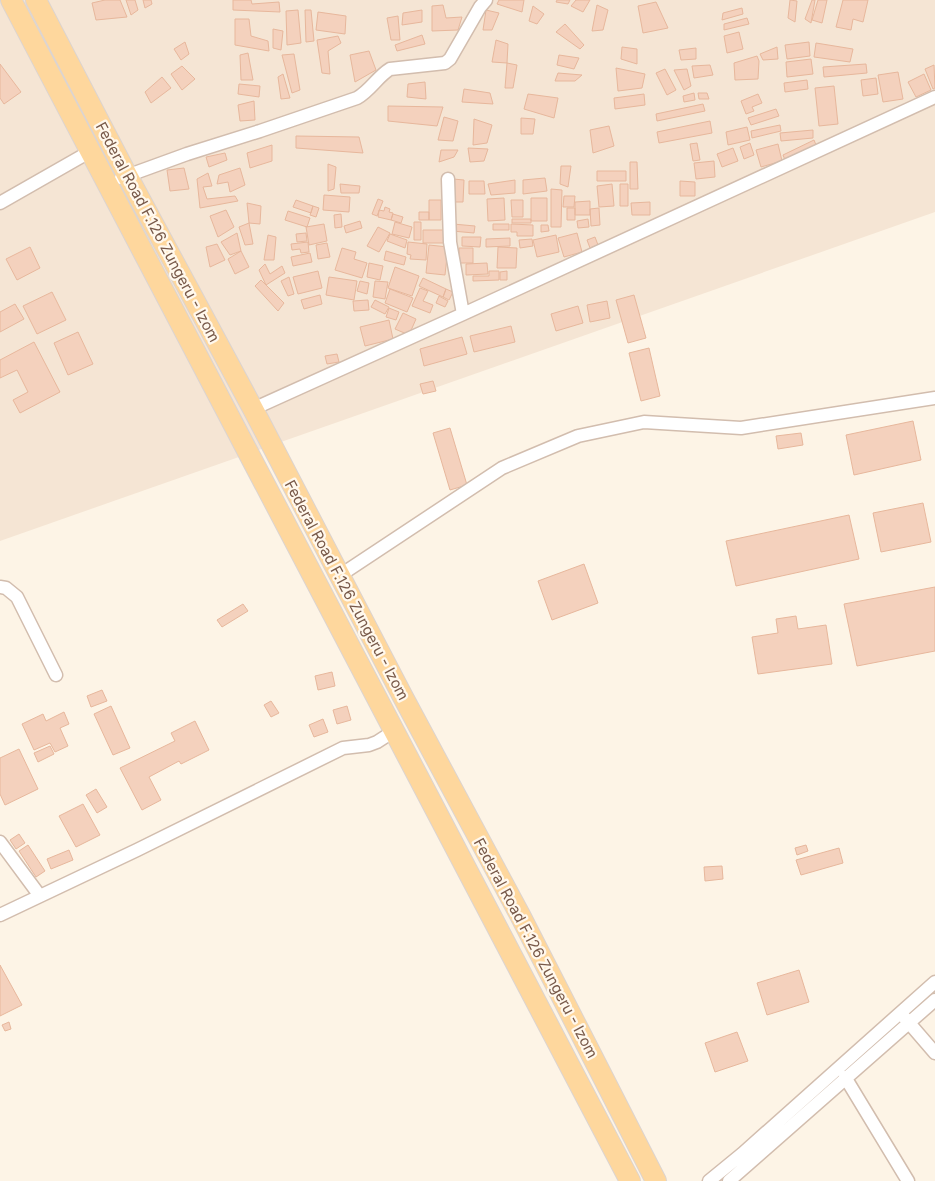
<svg xmlns="http://www.w3.org/2000/svg" width="935" height="1181" viewBox="0 0 935 1181" font-family="Inter,sans-serif">
<style>
.residential{fill:#f5e5d4}
.building{fill:#f4d1bd;stroke:#e7b79c}
.lines{fill:none;stroke-linecap:round;stroke-linejoin:round}
.street-casing{stroke:#d2bdae;stroke-width:15}
.primary-casing{stroke:#dcd4d0;stroke-width:22}
.street{stroke:#fff;stroke-width:12}
.primary{stroke:#fed79d;stroke-width:20}
.labels{text-anchor:middle;dominant-baseline:central;stroke-width:4.5;stroke-linejoin:round;paint-order:stroke}
.street-label{font-size:15px;fill:#785949;stroke:#fff8ed}
</style>
<rect width="100%" height="100%" fill="#fdf4e6"/>
<!-- residential -->
<path class="residential" d="M 0,0 L 935,0 L 935,212 L 0,541 Z"/>
<!-- building -->
<path class="building" d="M 105,0 L 120,0 L 127,17 L 96,20 L 92,3 Z
M 126,0 L 135,0 L 138,10 L 131,15 Z
M 143,0 L 151,0 L 152,4 L 145,8 Z
M 233,0 L 251,0 L 252,4 L 279,2 L 280,12 L 233,10 Z
M 499,0 L 524,0 L 522,12 L 497,4 Z
M 557,0 L 570,0 L 568,4 L 556,2 Z
M 576,0 L 590,0 L 583,12 L 571,6 Z
M 790,0 L 797,1 L 795,22 L 788,18 Z
M 812,0 L 815,0 L 811,23 L 805,19 Z
M 818,0 L 827,0 L 822,23 L 812,20 Z
M 843,0 L 868,0 L 863,22 L 853,19 L 851,30 L 836,27 Z
M 656,2 L 668,28 L 643,33 L 638,6 Z
M 443,5 L 446,18 L 462,17 L 458,30 L 432,31 L 432,6 Z
M 597,5 L 608,10 L 603,30 L 592,31 Z
M 533,6 L 544,14 L 537,24 L 529,21 Z
M 742,8 L 743,14 L 722,20 L 723,13 Z
M 298,10 L 301,43 L 287,45 L 286,11 Z
M 305,10 L 311,10 L 314,41 L 306,42 Z
M 422,10 L 422,22 L 402,25 L 403,13 Z
M 486,10 L 499,13 L 492,30 L 483,30 Z
M 318,12 L 346,16 L 345,34 L 316,30 Z
M 398,16 L 400,40 L 391,40 L 387,18 Z
M 747,18 L 749,24 L 724,30 L 724,24 Z
M 235,19 L 249,19 L 251,36 L 268,41 L 269,51 L 235,45 Z
M 565,24 L 584,45 L 580,49 L 556,32 Z
M 273,29 L 283,31 L 281,50 L 273,48 Z
M 739,32 L 743,49 L 727,53 L 724,36 Z
M 422,35 L 425,44 L 397,51 L 395,45 Z
M 338,36 L 341,43 L 328,51 L 330,74 L 322,73 L 317,40 Z
M 496,40 L 508,44 L 507,63 L 492,62 Z
M 185,42 L 189,54 L 181,60 L 174,49 Z
M 809,42 L 810,56 L 787,59 L 785,45 Z
M 816,43 L 853,49 L 850,62 L 814,57 Z
M 622,47 L 637,49 L 637,64 L 621,59 Z
M 777,47 L 778,59 L 763,60 L 760,54 Z
M 696,48 L 696,59 L 681,60 L 679,50 Z
M 369,51 L 376,70 L 355,82 L 350,55 Z
M 248,53 L 253,80 L 241,80 L 240,55 Z
M 294,54 L 300,90 L 292,93 L 282,55 Z
M 559,55 L 579,58 L 574,69 L 557,65 Z
M 757,56 L 759,61 L 758,79 L 735,80 L 734,63 Z
M 811,59 L 813,74 L 787,77 L 786,62 Z
M 507,63 L 517,65 L 513,88 L 505,88 Z
M 0,64 L 21,92 L 4,104 L 0,98 Z
M 866,64 L 867,73 L 824,77 L 823,67 Z
M 710,65 L 713,75 L 694,78 L 692,66 Z
M 934,65 L 935,88 L 933,89 L 925,69 Z
M 182,66 L 195,79 L 182,90 L 171,74 Z
M 616,68 L 645,74 L 642,88 L 618,91 Z
M 665,69 L 676,90 L 667,95 L 656,73 Z
M 687,69 L 691,86 L 684,90 L 674,70 Z
M 898,72 L 903,99 L 883,102 L 878,75 Z
M 558,73 L 582,75 L 575,81 L 555,81 Z
M 283,74 L 290,98 L 281,99 L 278,77 Z
M 924,74 L 931,90 L 916,97 L 908,82 Z
M 162,77 L 171,88 L 151,103 L 145,92 Z
M 876,78 L 878,94 L 863,96 L 861,80 Z
M 807,80 L 808,89 L 785,92 L 784,83 Z
M 425,82 L 426,99 L 407,97 L 408,84 Z
M 239,84 L 260,86 L 259,97 L 238,94 Z
M 834,86 L 838,124 L 819,126 L 815,88 Z
M 464,89 L 490,93 L 493,104 L 462,102 Z
M 694,93 L 695,100 L 684,102 L 683,96 Z
M 698,93 L 707,93 L 709,99 L 699,99 Z
M 528,94 L 558,98 L 554,118 L 524,109 Z
M 644,94 L 645,105 L 615,109 L 614,98 Z
M 758,94 L 762,103 L 752,107 L 754,111 L 746,114 L 741,101 Z
M 254,101 L 255,120 L 240,121 L 238,105 Z
M 703,104 L 705,111 L 657,121 L 656,114 Z
M 388,106 L 443,107 L 437,126 L 388,121 Z
M 776,109 L 779,116 L 751,125 L 748,118 Z
M 444,117 L 458,121 L 453,141 L 438,140 Z
M 521,118 L 535,119 L 533,134 L 521,134 Z
M 474,119 L 492,125 L 487,143 L 473,145 Z
M 710,121 L 712,133 L 659,143 L 657,132 Z
M 780,125 L 781,131 L 752,138 L 751,131 Z
M 609,126 L 614,146 L 593,153 L 590,130 Z
M 747,127 L 750,140 L 728,145 L 726,132 Z
M 813,130 L 813,138 L 781,141 L 780,133 Z
M 296,136 L 359,137 L 363,153 L 296,148 Z
M 814,140 L 816,145 L 785,160 L 783,155 Z
M 697,143 L 700,160 L 693,161 L 690,144 Z
M 750,143 L 754,155 L 744,159 L 740,147 Z
M 778,144 L 782,161 L 761,167 L 756,150 Z
M 272,145 L 272,161 L 250,168 L 247,153 Z
M 468,148 L 488,149 L 484,161 L 470,162 Z
M 733,148 L 738,161 L 722,167 L 717,154 Z
M 441,150 L 458,150 L 454,157 L 439,162 Z
M 225,153 L 227,160 L 209,167 L 206,157 Z
M 714,161 L 715,177 L 696,179 L 694,163 Z
M 630,162 L 637,162 L 638,189 L 630,189 Z
M 328,164 L 336,167 L 334,189 L 328,191 Z
M 561,166 L 571,166 L 568,187 L 560,184 Z
M 184,168 L 189,189 L 170,191 L 167,170 Z
M 240,168 L 245,185 L 230,192 L 228,182 L 217,184 L 219,175 Z
M 597,171 L 626,171 L 626,181 L 597,181 Z
M 208,173 L 212,186 L 203,187 L 207,199 L 235,196 L 238,201 L 200,208 L 197,179 Z
M 545,178 L 547,191 L 523,194 L 523,180 Z
M 453,179 L 464,180 L 463,202 L 452,202 Z
M 515,180 L 515,193 L 491,195 L 488,184 Z
M 469,181 L 484,181 L 485,194 L 469,194 Z
M 680,181 L 695,182 L 695,196 L 680,196 Z
M 340,184 L 360,186 L 359,193 L 341,193 Z
M 612,184 L 614,206 L 599,207 L 597,186 Z
M 620,184 L 628,184 L 628,206 L 620,206 Z
M 551,189 L 562,190 L 561,227 L 551,227 Z
M 324,195 L 350,197 L 349,212 L 323,210 Z
M 564,196 L 575,196 L 574,207 L 563,207 Z
M 504,198 L 505,220 L 488,221 L 487,199 Z
M 531,198 L 547,198 L 547,221 L 531,221 Z
M 378,199 L 383,201 L 377,216 L 372,214 Z
M 296,200 L 313,206 L 311,213 L 293,207 Z
M 429,200 L 441,200 L 441,220 L 429,220 Z
M 511,200 L 523,200 L 523,217 L 512,217 Z
M 590,201 L 590,215 L 575,215 L 575,202 Z
M 650,202 L 650,215 L 632,215 L 631,203 Z
M 247,203 L 261,206 L 260,224 L 249,223 Z
M 313,206 L 319,208 L 316,217 L 310,215 Z
M 385,207 L 390,209 L 389,212 L 393,213 L 391,220 L 378,217 L 379,210 L 384,211 Z
M 567,208 L 575,208 L 575,220 L 567,220 Z
M 599,208 L 600,225 L 591,226 L 590,209 Z
M 226,210 L 234,227 L 218,237 L 210,216 Z
M 288,211 L 310,218 L 307,227 L 285,220 Z
M 419,212 L 429,212 L 429,220 L 419,220 Z
M 341,214 L 342,227 L 335,228 L 334,215 Z
M 393,214 L 403,217 L 401,223 L 391,220 Z
M 512,219 L 531,219 L 531,223 L 512,223 Z
M 588,219 L 589,227 L 578,228 L 577,221 Z
M 360,221 L 362,228 L 346,233 L 344,226 Z
M 395,222 L 412,227 L 409,238 L 392,234 Z
M 414,222 L 421,222 L 421,240 L 414,240 Z
M 249,223 L 253,244 L 245,245 L 239,227 Z
M 324,224 L 327,241 L 309,245 L 306,227 Z
M 453,224 L 475,226 L 474,233 L 452,231 Z
M 493,224 L 509,224 L 509,230 L 493,230 Z
M 511,224 L 533,225 L 533,236 L 517,236 L 517,232 L 511,232 Z
M 541,225 L 548,225 L 549,231 L 541,232 Z
M 378,227 L 390,233 L 379,252 L 367,246 Z
M 423,230 L 445,230 L 445,243 L 423,243 Z
M 237,233 L 241,251 L 230,255 L 221,242 Z
M 306,233 L 307,241 L 297,242 L 296,234 Z
M 577,233 L 582,252 L 564,257 L 558,238 Z
M 390,234 L 407,240 L 405,248 L 387,241 Z
M 268,235 L 276,237 L 274,260 L 264,260 Z
M 556,235 L 559,252 L 537,257 L 533,240 Z
M 462,237 L 481,237 L 480,247 L 462,246 Z
M 595,237 L 598,245 L 590,248 L 587,240 Z
M 510,238 L 510,246 L 486,247 L 486,239 Z
M 532,239 L 533,246 L 520,248 L 519,240 Z
M 308,242 L 309,252 L 301,253 L 300,249 L 292,250 L 291,244 Z
M 408,242 L 427,244 L 426,260 L 410,259 L 411,255 L 407,254 Z
M 327,243 L 330,257 L 318,259 L 316,245 Z
M 217,244 L 225,260 L 210,267 L 206,247 Z
M 429,245 L 448,247 L 445,275 L 426,273 Z
M 30,247 L 40,268 L 17,280 L 6,259 Z
M 498,247 L 517,248 L 516,268 L 497,268 Z
M 342,248 L 356,252 L 354,259 L 367,263 L 362,278 L 335,270 Z
M 459,248 L 473,248 L 473,263 L 459,263 Z
M 241,251 L 249,267 L 235,274 L 228,259 Z
M 386,251 L 406,257 L 404,265 L 384,260 Z
M 310,253 L 312,262 L 293,266 L 291,257 Z
M 369,263 L 383,266 L 380,280 L 367,277 Z
M 487,263 L 488,274 L 466,275 L 466,264 Z
M 265,264 L 270,274 L 282,266 L 285,273 L 266,285 L 259,270 Z
M 395,267 L 419,276 L 412,296 L 388,288 Z
M 318,271 L 322,288 L 298,294 L 293,277 Z
M 489,271 L 499,271 L 499,280 L 473,281 L 473,276 L 489,276 Z
M 507,271 L 507,280 L 500,280 L 500,272 Z
M 289,277 L 294,294 L 288,296 L 281,281 Z
M 329,277 L 357,281 L 354,300 L 326,295 Z
M 423,278 L 446,289 L 443,297 L 419,286 Z
M 261,280 L 284,303 L 278,311 L 255,286 Z
M 360,281 L 369,283 L 367,294 L 357,291 Z
M 375,281 L 388,282 L 385,299 L 373,297 Z
M 420,288 L 428,291 L 423,301 L 433,305 L 430,313 L 412,306 Z
M 390,289 L 413,298 L 407,312 L 385,303 Z
M 446,289 L 453,292 L 449,300 L 443,297 Z
M 52,292 L 66,320 L 37,334 L 23,306 Z
M 320,295 L 322,304 L 304,309 L 301,300 Z
M 634,295 L 646,338 L 628,343 L 616,300 Z
M 439,296 L 448,301 L 445,307 L 436,303 Z
M 368,300 L 369,310 L 354,311 L 353,301 Z
M 375,300 L 389,307 L 385,314 L 371,307 Z
M 607,301 L 610,318 L 590,322 L 587,305 Z
M 15,304 L 24,319 L 0,332 L 0,312 Z
M 578,306 L 583,323 L 556,331 L 551,314 Z
M 389,308 L 399,312 L 396,320 L 386,317 Z
M 403,313 L 416,319 L 409,335 L 395,329 Z
M 389,320 L 393,339 L 365,346 L 360,327 Z
M 511,326 L 515,342 L 474,352 L 470,336 Z
M 78,332 L 93,364 L 68,375 L 54,343 Z
M 462,337 L 467,354 L 424,366 L 420,349 Z
M 34,342 L 60,392 L 20,413 L 13,400 L 28,392 L 17,370 L 0,378 L 0,360 Z
M 649,348 L 660,396 L 641,401 L 629,353 Z
M 337,354 L 339,362 L 327,364 L 325,356 Z
M 433,381 L 436,391 L 423,394 L 420,384 Z
M 913,421 L 921,460 L 854,475 L 846,435 Z
M 450,428 L 467,485 L 450,490 L 433,433 Z
M 801,433 L 803,445 L 778,449 L 776,436 Z
M 923,503 L 931,542 L 881,552 L 873,513 Z
M 849,515 L 859,559 L 736,586 L 726,541 Z
M 584,564 L 598,603 L 552,620 L 538,581 Z
M 935,587 L 935,651 L 857,666 L 844,604 Z
M 243,604 L 248,611 L 222,627 L 217,620 Z
M 796,616 L 798,629 L 826,625 L 832,664 L 758,674 L 752,637 L 778,633 L 776,619 Z
M 332,672 L 335,686 L 318,690 L 315,676 Z
M 102,690 L 107,701 L 91,707 L 87,696 Z
M 271,701 L 279,713 L 271,717 L 264,705 Z
M 111,706 L 130,748 L 113,755 L 94,714 Z
M 347,706 L 351,720 L 337,724 L 333,710 Z
M 64,712 L 69,724 L 60,728 L 68,746 L 55,752 L 50,743 L 34,750 L 22,724 L 43,714 L 46,721 Z
M 323,719 L 328,732 L 314,737 L 309,725 Z
M 195,721 L 209,750 L 181,764 L 179,761 L 149,777 L 161,800 L 142,810 L 120,768 L 175,741 L 171,733 Z
M 50,746 L 54,754 L 38,762 L 34,753 Z
M 19,749 L 38,789 L 5,805 L 0,794 L 0,758 Z
M 96,789 L 107,807 L 97,813 L 86,795 Z
M 83,804 L 100,835 L 76,847 L 59,816 Z
M 19,834 L 25,843 L 16,849 L 10,840 Z
M 28,845 L 45,871 L 36,877 L 19,851 Z
M 806,845 L 808,851 L 797,855 L 795,848 Z
M 839,848 L 843,863 L 801,875 L 796,860 Z
M 69,850 L 73,860 L 51,869 L 47,859 Z
M 722,866 L 723,879 L 705,881 L 704,867 Z
M 0,965 L 22,1005 L 0,1016 Z
M 799,970 L 809,1002 L 767,1015 L 757,983 Z
M 9,1022 L 11,1029 L 5,1031 L 2,1025 Z
M 737,1032 L 748,1061 L 715,1072 L 705,1043 Z"/>
<g class="lines">
<defs>
<path id="street" d="M 121,178 L 187,154 L 260,131 L 357,98 C 371,90 377,77 390,69 L 445,63 L 450,59 L 480,7 L 486,0
M 448,179 L 450,242 L 463,314
M 0,203 L 91,151
M 253,409 L 463,314 L 935,97
M 339,576 L 502,468 L 578,436 L 644,422 L 741,428 L 935,398
M 0,587 L 6,588 L 17,597 L 56,675
M 0,842 L 40,896
M 0,915 L 137,850 L 343,748 L 369,745 L 377,742 L 394,731
M 904,1017 L 935,1053
M 845,1077 L 908,1181
M 709,1181 L 742,1154 L 935,982
M 729,1181 L 935,1000"/>
<path id="primary" d="M 11,0 C 220,392 422,788 630,1181
M 36,0 L 127,175 L 253,409 L 403,697 L 521,917 L 656,1181"/>
</defs>
<!-- street casing -->
<use href="#street" class="street-casing"/>
<!-- primary casing -->
<use href="#primary" class="primary-casing"/>
<!-- street -->
<use href="#street" class="street"/>
<!-- primary -->
<use href="#primary" class="primary"/>
</g>
<g class="labels">
<!-- street labels -->
<g class="street-label">
<text transform="translate(158 232) rotate(62)">Federal Road F.126 Zungeru - Izom</text>
<text transform="translate(347 590) rotate(62)">Federal Road F.126 Zungeru - Izom</text>
<text transform="translate(536 948) rotate(62)">Federal Road F.126 Zungeru - Izom</text>
</g>
</g>
</svg>
